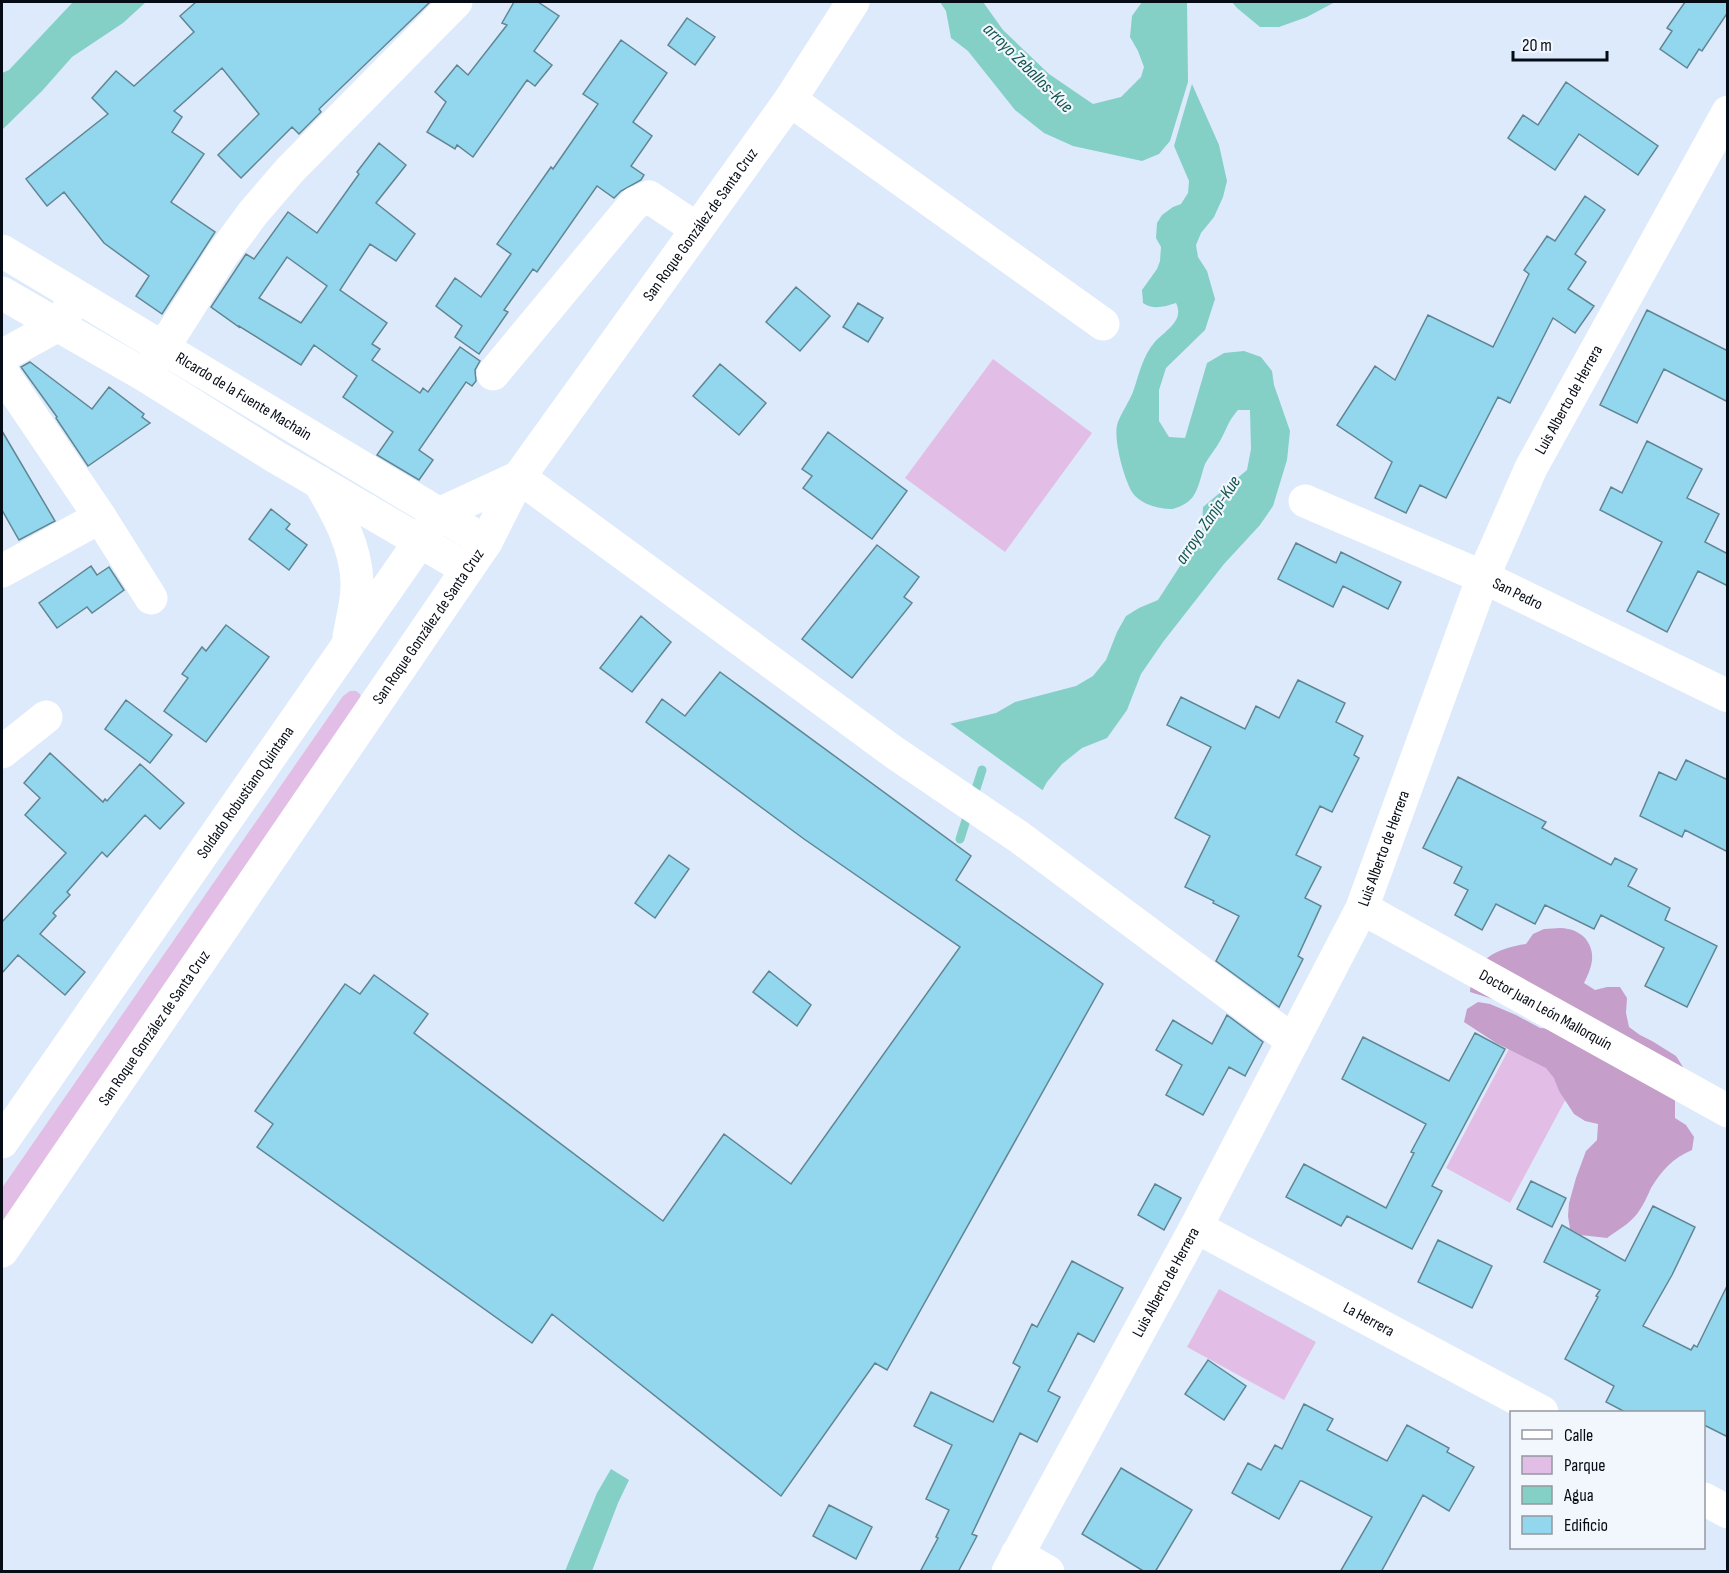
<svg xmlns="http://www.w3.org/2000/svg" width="1729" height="1573" viewBox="0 0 1729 1573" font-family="'Sofia Sans Condensed',sans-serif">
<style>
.green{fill:#e2bee6}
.forest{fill:#c59eca}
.water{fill:#84cfc6}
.pier{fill:#ddeafc}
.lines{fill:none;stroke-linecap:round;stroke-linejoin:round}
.stream{stroke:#84cfc6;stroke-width:9}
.building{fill:#93d7ee;stroke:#608693;stroke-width:1.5;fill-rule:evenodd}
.minor{stroke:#fff;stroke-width:33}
.labels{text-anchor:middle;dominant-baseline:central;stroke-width:4.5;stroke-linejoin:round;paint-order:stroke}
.street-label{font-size:16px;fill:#060c15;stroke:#f2f7fd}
.water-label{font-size:18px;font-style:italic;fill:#13544e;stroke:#f2f7fd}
</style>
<rect width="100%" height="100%" fill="#ddeafc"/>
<!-- green -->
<path class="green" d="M 993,359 L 1092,433 L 1005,552 L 905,478 Z
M 350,691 L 356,691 L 360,694 L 362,701 L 2,1233 L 2,1188 L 343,696 Z
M 1510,1047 L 1575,1082 L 1510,1203 L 1446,1168 Z
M 1219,1289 L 1316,1342 L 1284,1400 L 1187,1347 Z"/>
<!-- forest -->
<path class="forest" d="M 1544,929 C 1552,929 1561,927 1568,929 C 1575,930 1581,934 1585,938 C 1597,953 1592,967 1584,983 L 1595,990 L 1607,987 L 1620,987 L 1627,998 L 1626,1013 L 1629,1027 L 1640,1035 L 1652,1041 L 1676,1056 L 1683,1067 L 1681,1079 L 1675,1091 L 1675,1118 L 1686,1125 L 1694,1137 L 1692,1150 C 1673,1158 1662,1170 1651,1188 C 1647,1197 1643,1206 1637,1214 C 1629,1224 1618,1230 1607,1238 L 1581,1235 L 1570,1229 L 1568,1216 L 1569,1203 L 1576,1178 L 1586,1151 L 1597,1140 L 1598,1124 L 1585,1121 L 1574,1114 L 1559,1091 L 1554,1078 L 1546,1068 L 1496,1043 L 1464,1022 L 1467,1009 L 1478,1002 L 1490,1004 L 1516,1015 L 1540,1028 L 1554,1029 L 1496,1000 L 1470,992 C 1472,960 1497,948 1526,944 L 1533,934 Z"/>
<!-- water -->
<path class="water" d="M 73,2 L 146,2 L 123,23 L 72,57 L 42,91 L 2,130 L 2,73 L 9,70 Z
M 940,2 L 983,2 L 1003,30 L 1049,74 L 1093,104 L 1121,97 L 1141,77 L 1144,67 L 1138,51 L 1130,37 L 1132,16 L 1142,2 L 1187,2 L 1188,82 L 1170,141 L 1159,154 L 1142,161 L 1073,146 L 1044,133 L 1015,110 L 968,51 L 951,38 L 946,11 Z
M 1232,2 L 1231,2 L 1335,2 L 1307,17 L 1279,27 L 1260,27 L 1237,8 Z
M 1192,84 L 1219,145 L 1227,181 L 1223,197 L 1214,217 L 1201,233 L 1196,245 L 1198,257 L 1207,271 L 1215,299 L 1205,330 L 1166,368 L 1159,390 L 1159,421 L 1169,437 L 1185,438 L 1207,363 L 1224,353 L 1244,351 L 1261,357 L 1272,371 L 1274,385 L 1290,431 L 1287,460 L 1273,506 L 1260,525 L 1224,564 L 1163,642 L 1141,674 L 1127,710 L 1107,738 L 1082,748 L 1062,764 L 1047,782 L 1029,815 L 949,724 L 996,713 L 1015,702 L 1076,686 L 1093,676 L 1106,660 L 1117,632 L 1126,616 L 1139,608 L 1158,600 L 1202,532 L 1203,507 L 1247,470 L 1251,449 L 1250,410 L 1238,410 C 1227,423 1228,427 1220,441 C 1216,449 1209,456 1205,464 C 1201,475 1199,489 1192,498 C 1188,503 1178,508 1172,509 C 1158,509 1140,504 1132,492 C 1124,479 1112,436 1118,422 C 1122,411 1130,401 1134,389 C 1139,374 1143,356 1154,343 C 1164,331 1185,322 1176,303 C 1164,307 1153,310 1143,303 L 1142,290 L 1157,269 L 1160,261 L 1161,247 L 1156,238 L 1157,223 L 1162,215 L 1173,207 L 1181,204 L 1188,193 L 1189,181 L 1174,146 Z
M 611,1469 L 629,1480 L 618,1503 L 592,1571 L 565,1571 L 597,1493 Z"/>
<!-- pier -->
<path class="pier" d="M 948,722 L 1045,792 L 1031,818 L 1027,818 L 929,748 L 928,744 Z"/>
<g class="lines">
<!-- stream -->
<path class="stream" d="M 960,839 L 982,770"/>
</g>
<!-- building -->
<path class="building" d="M 196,2 L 430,2 L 319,109 L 321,112 L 299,134 L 292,127 L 241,178 L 218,155 L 259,114 L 222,68 L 174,111 L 182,117 L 172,132 L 204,154 L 171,202 L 215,232 L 162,314 L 136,296 L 149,276 L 104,243 L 64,192 L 47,206 L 26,179 L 108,114 L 92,98 L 116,71 L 134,86 L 194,32 L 180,16 Z
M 514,2 L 538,2 L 559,16 L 534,51 L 552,65 L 535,86 L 527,80 L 473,157 L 457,145 L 455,149 L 427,132 L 446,102 L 435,92 L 457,65 L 468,75 L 507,25 L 502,23 Z
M 1685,2 L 1728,2 L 1728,12 L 1702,51 L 1699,49 L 1687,68 L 1660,49 L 1672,31 L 1667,28 Z
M 687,18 L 715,37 L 695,65 L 668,45 Z
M 621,40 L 667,73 L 633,122 L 652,136 L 631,166 L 644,175 L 641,180 L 621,191 L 614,198 L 597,186 L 537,272 L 533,269 L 504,310 L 508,312 L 479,354 L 455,337 L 462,326 L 436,306 L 455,278 L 481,297 L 511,254 L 497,244 L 551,167 L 553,169 L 598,104 L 583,94 Z
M 1566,82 L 1658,146 L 1638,175 L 1579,134 L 1555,170 L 1508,138 L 1523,115 L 1538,125 Z
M 379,143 L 406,165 L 376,203 L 415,234 L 396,261 L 370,244 L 340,290 L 387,323 L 372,344 L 380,349 L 372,360 L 420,393 L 423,388 L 428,392 L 460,347 L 480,361 L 475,370 L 476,381 L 472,386 L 466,382 L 419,450 L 433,460 L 419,480 L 377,455 L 393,432 L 343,397 L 357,376 L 314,345 L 301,365 L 239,326 L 239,327 L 211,307 L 246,254 L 254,259 L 288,212 L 317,233 L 359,174 L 357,172 ZM 287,257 L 327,286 L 301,323 L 259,298 Z
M 1585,196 L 1605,210 L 1575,254 L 1586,262 L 1568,289 L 1594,306 L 1575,333 L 1553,318 L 1510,403 L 1498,397 L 1446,498 L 1420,485 L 1406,513 L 1375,498 L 1392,462 L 1337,425 L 1375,366 L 1395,380 L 1428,315 L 1493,347 L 1529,274 L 1524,270 L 1547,236 L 1555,241 Z
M 796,287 L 830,316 L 800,351 L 766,322 Z
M 858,303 L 883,318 L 868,342 L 843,327 Z
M 1647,310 L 1728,351 L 1728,402 L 1664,369 L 1637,423 L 1600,405 Z
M 30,362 L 92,409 L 109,387 L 144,414 L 142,417 L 150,423 L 88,466 L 56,418 L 57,417 L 21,367 Z
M 720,364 L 766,403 L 739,435 L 693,396 Z
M 2,431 L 55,521 L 19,540 L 2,510 Z
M 828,432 L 907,491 L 872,539 L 803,488 L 812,476 L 802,469 Z
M 1647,441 L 1702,469 L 1687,498 L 1719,514 L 1705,542 L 1728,554 L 1728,586 L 1698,571 L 1667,632 L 1627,611 L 1662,542 L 1600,510 L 1611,487 L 1622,493 Z
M 271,509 L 290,524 L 286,529 L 307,545 L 289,570 L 249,539 Z
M 1296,543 L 1336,563 L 1341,552 L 1401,582 L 1388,609 L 1343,586 L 1333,607 L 1278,579 Z
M 877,545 L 919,577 L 904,597 L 912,603 L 852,678 L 802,639 Z
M 91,566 L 97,575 L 109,567 L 124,590 L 92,613 L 87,607 L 57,628 L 39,603 Z
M 641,616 L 671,642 L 632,692 L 600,668 Z
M 226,625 L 269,657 L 206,742 L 164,711 L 188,678 L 182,674 L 202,647 L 206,651 Z
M 720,672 L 971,856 L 956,880 L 1103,984 L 887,1370 L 875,1363 L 781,1496 L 552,1314 L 532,1343 L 257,1147 L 273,1124 L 255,1111 L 345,984 L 360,994 L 374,975 L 428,1014 L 414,1033 L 663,1221 L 724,1134 L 791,1184 L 960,947 L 804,839 L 646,722 L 662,699 L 685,716 Z
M 1298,680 L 1345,703 L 1336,722 L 1363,736 L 1354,755 L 1359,758 L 1332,812 L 1320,806 L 1296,855 L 1321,867 L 1305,898 L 1321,906 L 1298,956 L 1303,959 L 1279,1007 L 1216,961 L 1239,916 L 1213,903 L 1214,901 L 1185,887 L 1210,836 L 1175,818 L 1211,747 L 1167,725 L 1181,697 L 1245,729 L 1256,706 L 1279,718 Z
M 126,700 L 172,735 L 150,763 L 105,729 Z
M 50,753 L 103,802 L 105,799 L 107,801 L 140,764 L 184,803 L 160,829 L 145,815 L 107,857 L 102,852 L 67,892 L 70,895 L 53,913 L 56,916 L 40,934 L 85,972 L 65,995 L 18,955 L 2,973 L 2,922 L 66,853 L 25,815 L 40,798 L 24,783 Z
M 1686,760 L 1728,780 L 1728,852 L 1685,830 L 1682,837 L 1640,816 L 1659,772 L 1676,780 Z
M 1458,777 L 1546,822 L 1542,828 L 1611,865 L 1615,858 L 1637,869 L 1628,886 L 1670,908 L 1665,920 L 1717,946 L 1687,1007 L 1645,986 L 1664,948 L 1601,915 L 1594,929 L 1545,905 L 1535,924 L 1496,904 L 1482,930 L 1455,915 L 1468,890 L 1454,883 L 1462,867 L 1423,848 Z
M 669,855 L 689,869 L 655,918 L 635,903 Z
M 769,971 L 811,1005 L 797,1026 L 753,992 Z
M 1227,1015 L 1263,1042 L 1245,1076 L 1229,1067 L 1203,1115 L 1166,1095 L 1182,1065 L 1156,1050 L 1173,1020 L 1212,1044 Z
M 1475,1033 L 1505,1049 L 1432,1186 L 1442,1191 L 1412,1249 L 1347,1216 L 1341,1226 L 1286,1197 L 1304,1164 L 1386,1208 L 1414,1153 L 1411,1152 L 1426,1124 L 1342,1079 L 1363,1037 L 1449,1081 Z
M 1531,1181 L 1566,1198 L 1552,1227 L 1517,1209 Z
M 1155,1184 L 1181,1198 L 1164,1230 L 1138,1215 Z
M 1653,1206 L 1695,1227 L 1672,1275 L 1643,1326 L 1691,1350 L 1694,1345 L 1697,1347 L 1728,1284 L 1728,1437 L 1704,1425 L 1704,1413 L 1627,1413 L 1606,1402 L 1614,1386 L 1565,1359 L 1598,1297 L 1596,1296 L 1600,1290 L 1544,1262 L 1562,1225 L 1625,1261 Z
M 1438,1240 L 1492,1266 L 1472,1308 L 1418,1282 Z
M 1072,1261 L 1123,1288 L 1094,1342 L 1078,1333 L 1048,1391 L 1060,1397 L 1037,1442 L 1020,1433 L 972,1534 L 977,1536 L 958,1572 L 920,1572 L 938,1538 L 936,1537 L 949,1510 L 926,1499 L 952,1445 L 914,1426 L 931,1392 L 993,1422 L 1020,1367 L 1013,1363 L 1032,1324 L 1037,1327 Z
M 1208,1360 L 1246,1386 L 1224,1420 L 1185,1394 Z
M 1304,1404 L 1333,1419 L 1327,1430 L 1387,1461 L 1407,1425 L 1449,1448 L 1447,1452 L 1474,1467 L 1449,1511 L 1423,1495 L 1381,1572 L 1340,1572 L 1372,1517 L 1302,1481 L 1300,1481 L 1279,1519 L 1232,1493 L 1248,1463 L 1261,1470 L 1275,1445 L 1282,1449 Z
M 1121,1468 L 1192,1510 L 1155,1572 L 1145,1572 L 1082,1534 Z
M 829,1505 L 872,1527 L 856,1559 L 813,1536 Z"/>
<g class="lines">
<!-- minor -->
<g class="minor">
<path d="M 790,100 L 1103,324"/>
<path id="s1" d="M 2,251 L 486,542"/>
<path d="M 2,293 L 146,376 L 274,456 L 467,569"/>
<path d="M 2,356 L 58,325 L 68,310"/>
<path d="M 151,367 L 222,255 L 253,213 L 290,170 L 456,2"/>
<path d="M 2,372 L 100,517 L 151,598"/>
<path d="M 493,374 L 635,203 L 649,197 L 697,229"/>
<path d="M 519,477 L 895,753 L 1019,837 L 1293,1041"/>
<path d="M 319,482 C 337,512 356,546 357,582 C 358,599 352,619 349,637"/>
<path id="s2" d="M 1305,501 L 1483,577 L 1728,696"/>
<path d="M 2,571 L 100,517"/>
<path d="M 2,752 L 46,717"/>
<path id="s3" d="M 1362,908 L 1728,1111"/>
<path id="s4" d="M 2,1142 L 439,514 L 519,477"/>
<path id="s5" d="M 1196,1227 L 1542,1412"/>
<path id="s6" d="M 2,1251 L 486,542 L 519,477 L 790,100 L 853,2"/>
<path d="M 1704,1499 L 1728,1512"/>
<path d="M 1017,1554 L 1048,1572"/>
<path id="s7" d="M 1008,1572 L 1196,1227 L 1362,908 L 1483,577 L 1531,468 L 1728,112"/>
</g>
</g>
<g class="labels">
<!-- street labels -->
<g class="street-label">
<text stroke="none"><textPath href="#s6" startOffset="1242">San Roque González de Santa Cruz</textPath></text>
<text stroke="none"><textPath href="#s1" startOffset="282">RIcardo de la Fuente Machain</textPath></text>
<text stroke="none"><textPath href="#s7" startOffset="1302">Luis Alberto de Herrera</textPath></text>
<text stroke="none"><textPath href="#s2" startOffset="232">San Pedro</textPath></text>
<text stroke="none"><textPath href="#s6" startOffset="756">San Roque González de Santa Cruz</textPath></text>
<text stroke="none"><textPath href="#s4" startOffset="426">Soldado Robustiano Quintana</textPath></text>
<text stroke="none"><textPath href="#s7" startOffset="816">Luis Alberto de Herrera</textPath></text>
<text stroke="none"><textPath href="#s3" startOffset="210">Doctor Juan León Mallorquín</textPath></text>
<text stroke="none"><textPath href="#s6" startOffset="270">San Roque González de Santa Cruz</textPath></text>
<text stroke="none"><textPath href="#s7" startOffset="330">Luis Alberto de Herrera</textPath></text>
<text stroke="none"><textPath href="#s5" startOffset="196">La Herrera</textPath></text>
</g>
<!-- water labels -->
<g class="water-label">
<text transform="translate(1028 68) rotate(45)">arroyo Zeballos-Kue</text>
<text transform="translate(1208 520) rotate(-56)">arroyo Zanja-Kue</text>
</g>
</g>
<!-- border -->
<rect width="1729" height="1573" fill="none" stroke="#060c15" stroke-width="6"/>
<!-- legend -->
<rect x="1510" y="1411" width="195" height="138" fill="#f2f7fd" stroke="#9499a0" stroke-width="1.5"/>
<rect x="1522" y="1430" width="30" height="9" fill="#ffffff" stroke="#9499a0" stroke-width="1.5"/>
<text x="1564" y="1441" font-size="18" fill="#060c15">Calle</text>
<rect x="1522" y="1456" width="30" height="18" fill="#e2bee6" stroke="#9499a0" stroke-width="1.5"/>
<text x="1564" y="1471" font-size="18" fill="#060c15">Parque</text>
<rect x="1522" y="1486" width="30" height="18" fill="#84cfc6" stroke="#9499a0" stroke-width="1.5"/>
<text x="1564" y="1501" font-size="18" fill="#060c15">Agua</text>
<rect x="1522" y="1516" width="30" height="18" fill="#93d7ee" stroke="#9499a0" stroke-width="1.5"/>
<text x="1564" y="1531" font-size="18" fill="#060c15">Edificio</text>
<!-- scale -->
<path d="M1513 51v9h94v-9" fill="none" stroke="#060c15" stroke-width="3"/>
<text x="1522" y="51" font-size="18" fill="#060c15" stroke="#f2f7fd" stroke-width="4.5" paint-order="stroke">20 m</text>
</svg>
